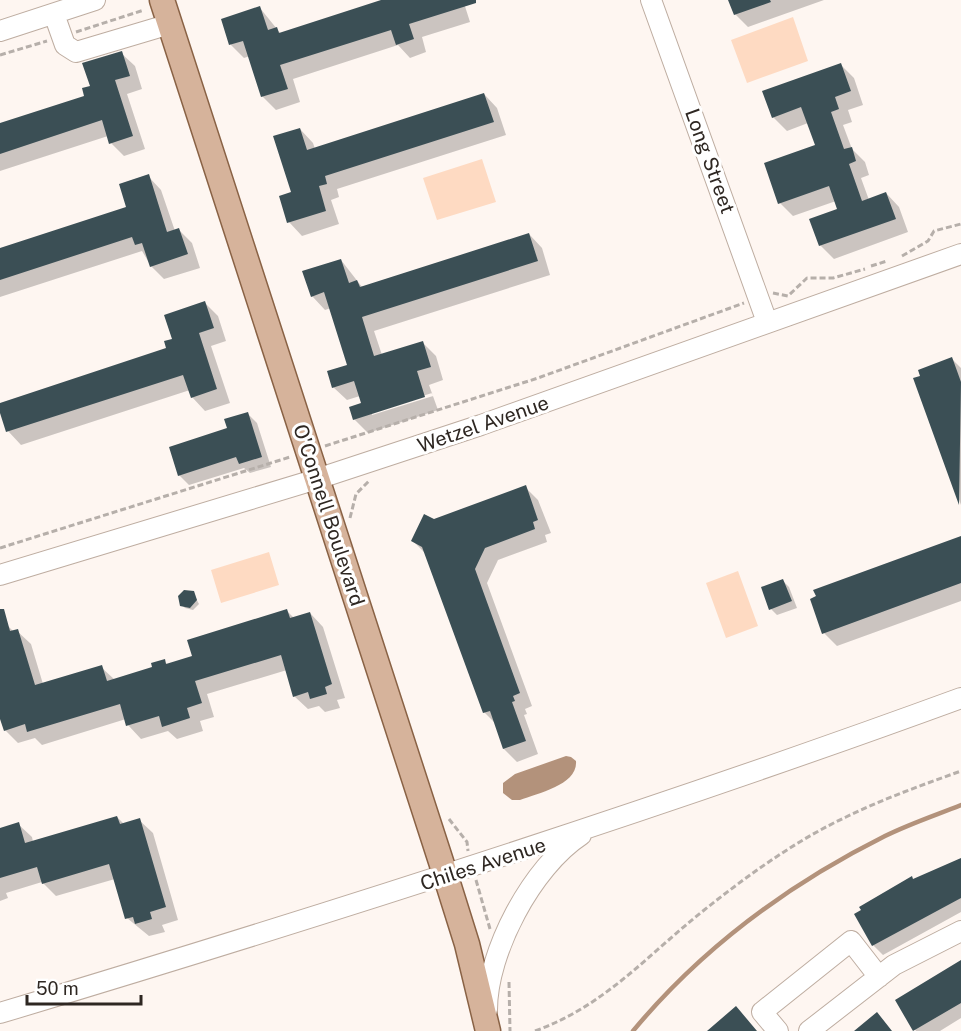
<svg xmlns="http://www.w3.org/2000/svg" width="961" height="1031" viewBox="0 0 961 1031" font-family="'Public Sans',sans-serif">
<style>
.green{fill:#fedac2}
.water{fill:#b3927b}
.shadow{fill:#0003;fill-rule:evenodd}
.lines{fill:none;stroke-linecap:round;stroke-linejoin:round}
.stream{stroke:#b3927b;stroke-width:4.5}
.building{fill:#3b4f55}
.minor-casing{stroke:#beada1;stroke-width:22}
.major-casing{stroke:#896245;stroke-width:27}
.path{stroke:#b6afaa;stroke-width:3;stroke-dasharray:6 3;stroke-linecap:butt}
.minor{stroke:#fff;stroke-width:20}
.major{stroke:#d6b39b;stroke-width:24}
.labels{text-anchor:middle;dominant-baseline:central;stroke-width:6;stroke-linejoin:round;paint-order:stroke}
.street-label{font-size:20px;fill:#2e2722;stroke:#fff}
</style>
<rect width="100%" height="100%" fill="#fef6f1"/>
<!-- green -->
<path class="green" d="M 793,17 L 808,61 L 747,83 L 731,40 Z
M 482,159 L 496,202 L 437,220 L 423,178 Z
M 269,552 L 279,585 L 221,603 L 211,570 Z
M 738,571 L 758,626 L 726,638 L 706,583 Z"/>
<!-- water -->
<path class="water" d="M 566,756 L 571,757 L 576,761 C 578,785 538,793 520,800 L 512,800 L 503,793 L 503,783 L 515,774 Z"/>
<!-- shadow -->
<path class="shadow" d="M 386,0 L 463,0 L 470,22 L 422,37 L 426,52 L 410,58 L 398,45 L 293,79 L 300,102 L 276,110 L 262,96 L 250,56 L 244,58 L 231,45 L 223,20 L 260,8 L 281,34 Z
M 730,0 L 824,0 L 748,27 L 735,14 Z
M 121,53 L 135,66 L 142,89 L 127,94 L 145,149 L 124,156 L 111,143 L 108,136 L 0,171 L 0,124 L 86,97 Z
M 840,64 L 854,78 L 863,105 L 848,110 L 852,122 L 843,125 L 852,149 L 865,162 L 869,175 L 861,178 L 869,200 L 886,193 L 899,207 L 908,232 L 834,259 L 820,245 L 839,210 L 836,201 L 793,216 L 780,203 L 817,146 L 808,123 L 787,131 L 773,117 Z
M 484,94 L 497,108 L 506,135 L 337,189 L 339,197 L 331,200 L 339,224 L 302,236 L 289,222 L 300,129 L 313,143 L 315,149 Z
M 148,176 L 161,190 L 175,231 L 179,230 L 192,243 L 200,268 L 164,279 L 151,266 L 142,251 L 0,297 L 0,249 L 128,208 Z
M 529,234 L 542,248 L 550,275 L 374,331 L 382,355 L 422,342 L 436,356 L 443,380 L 429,385 L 438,410 L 368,433 L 354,419 L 363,404 L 360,396 L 347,400 L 333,387 L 349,366 L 331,308 L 325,310 L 312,296 L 341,260 L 362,287 ZM 432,393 L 433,396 L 372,415 L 372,412 Z
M 205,303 L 218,316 L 226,341 L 211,346 L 230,403 L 205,411 L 192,397 L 190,390 L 21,445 L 8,431 L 0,405 L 168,349 Z
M 952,359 L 961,368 L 961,505 L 915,379 Z
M 247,413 L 257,423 L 271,467 L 250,473 L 244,468 L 189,485 L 179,475 Z
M 525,487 L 538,500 L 551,533 L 545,535 L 547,542 L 498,560 L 487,583 L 532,706 L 525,709 L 527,714 L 524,715 L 538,754 L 517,762 L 504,749 L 496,724 L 484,712 L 426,554 L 413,541 L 434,521 Z
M 961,537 L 961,601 L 837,646 L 824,633 L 818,597 Z
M 783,581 L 789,587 L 797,608 L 777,615 L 771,609 Z
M 193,593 L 199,604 L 193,610 L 185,608 L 182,605 Z
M 287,611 L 294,618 L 310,613 L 323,627 L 345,698 L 337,700 L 340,708 L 325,712 L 319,706 L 308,709 L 294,696 L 287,670 L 207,694 L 214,717 L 200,721 L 203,731 L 177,739 L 168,731 L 141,739 L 128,725 L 126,719 L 42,745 L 35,738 L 18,743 L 5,730 L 0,713 L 0,628 L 8,626 L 14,632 L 17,631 L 31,644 L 43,684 L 101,667 L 115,680 L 154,668 L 164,661 L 168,665 L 194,657 Z
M 117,817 L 124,824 L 139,820 L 153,833 L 178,920 L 162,925 L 165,932 L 149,936 L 127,918 L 115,879 L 56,896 L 42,882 L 6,893 L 8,898 L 0,901 L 0,829 L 18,824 L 32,837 L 33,842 Z
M 961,860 L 961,912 L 883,955 L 873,945 L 856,915 L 914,880 Z
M 961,964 L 961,1018 L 940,1031 L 916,1031 L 897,1000 Z"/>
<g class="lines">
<!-- stream -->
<path class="stream" d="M 633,1031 C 701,949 789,884 885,836 C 909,824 936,815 961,805"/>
</g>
<!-- building -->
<path class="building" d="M 381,0 L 476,0 L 476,3 L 409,24 L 414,39 L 396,45 L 391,30 L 280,65 L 288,89 L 261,97 L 243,41 L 229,45 L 221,19 L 260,6 L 268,30 L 277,27 L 279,33 Z
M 728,0 L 770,0 L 771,2 L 734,15 Z
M 122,51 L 130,76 L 115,80 L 133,136 L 109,144 L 102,120 L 0,154 L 0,123 L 84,96 L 82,88 L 90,86 L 82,63 Z
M 841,63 L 851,91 L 835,97 L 839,109 L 831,112 L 844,149 L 852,147 L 856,161 L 849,164 L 862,201 L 886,192 L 896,219 L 819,246 L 809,219 L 837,209 L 829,186 L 778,204 L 764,163 L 815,145 L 801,107 L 772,118 L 762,91 Z
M 484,93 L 494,122 L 325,176 L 327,184 L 319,186 L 326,211 L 287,223 L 279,196 L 291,192 L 273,136 L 300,128 L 307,150 Z
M 149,174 L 167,232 L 179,228 L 188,254 L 150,267 L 142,243 L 135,245 L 132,237 L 0,280 L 0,248 L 126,207 L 119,184 Z
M 529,233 L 538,261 L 362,317 L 374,356 L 423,341 L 431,367 L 417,371 L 425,397 L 353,420 L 349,407 L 361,403 L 354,381 L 332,388 L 327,371 L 347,365 L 324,292 L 311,297 L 302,271 L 341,259 L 349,283 L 357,280 L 360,287 Z
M 205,301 L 214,328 L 199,333 L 217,389 L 191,398 L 183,375 L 6,432 L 0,413 L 0,403 L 166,348 L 164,341 L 172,339 L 164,315 Z
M 952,357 L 961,382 L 959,505 L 913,378 L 920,376 L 918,370 Z
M 248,412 L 262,457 L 239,464 L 236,457 L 178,476 L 169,447 L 227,428 L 224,419 Z
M 526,485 L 538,520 L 533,522 L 535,529 L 485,548 L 475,569 L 520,693 L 513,696 L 515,701 L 512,702 L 526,741 L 503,749 L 490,711 L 483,713 L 422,547 L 411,541 L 424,514 L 434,519 Z
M 961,536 L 961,583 L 822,634 L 810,599 L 816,596 L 813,590 Z
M 783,579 L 792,601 L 769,610 L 761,587 Z
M 184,590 L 194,591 L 197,600 L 190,608 L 180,606 L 178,596 Z
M 0,609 L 4,609 L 10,631 L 18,629 L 35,685 L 102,665 L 107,681 L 152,667 L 151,663 L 165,659 L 166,664 L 192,656 L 187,640 L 287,609 L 290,618 L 310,612 L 332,684 L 325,687 L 327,694 L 310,699 L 308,692 L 293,697 L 281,655 L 195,681 L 202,703 L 187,708 L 190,718 L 162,727 L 159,716 L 126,726 L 120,704 L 27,732 L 25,724 L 4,731 L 0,719 Z
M 117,816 L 120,824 L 140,818 L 166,907 L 150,912 L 152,919 L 135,924 L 133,917 L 125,919 L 109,864 L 42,884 L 37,867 L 0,878 L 0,828 L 19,822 L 25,843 Z
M 961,858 L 961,898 L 872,946 L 854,914 L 861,910 L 859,907 L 912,876 L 913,879 Z
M 961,960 L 961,1003 L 913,1031 L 895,1000 Z
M 736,1006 L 757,1031 L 707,1031 Z
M 877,1012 L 892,1031 L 854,1031 Z"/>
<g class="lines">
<defs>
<path id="minor" d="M 651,0 L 767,322
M 54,14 L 65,45 L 76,52 L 170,24
M 0,31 L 95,0
M 0,575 L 317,479 L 481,425 L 961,254
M 487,1010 C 487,952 532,867 581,835
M 0,1013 C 323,916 644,814 961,698
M 778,1031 L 762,1012 L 851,941 L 879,977
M 809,1031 L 894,965 L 961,931"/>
<path id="major" d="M 162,0 L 446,877 L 467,944 L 488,1031"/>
</defs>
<!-- minor casing -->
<use href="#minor" class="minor-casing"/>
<!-- major casing -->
<use href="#major" class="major-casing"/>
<!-- path -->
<path class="path" d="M 76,32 L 144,10
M 0,55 L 47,41
M 902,256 L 928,241 L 934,231 L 961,224
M 871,266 L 887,261
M 773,293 L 788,296 L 807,278 L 833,278 L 865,269
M 325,446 L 538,378 L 744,303
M 350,518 L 356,494 L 369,481
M 0,548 L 290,457
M 449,819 L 467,842 L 468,851
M 476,880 L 490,929
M 509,982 L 510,1031
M 535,1031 C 607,1005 649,953 708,907 C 751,873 797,840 846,817 C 883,799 922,785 961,771"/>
<!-- minor -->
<use href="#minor" class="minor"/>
<!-- major -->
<use href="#major" class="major"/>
</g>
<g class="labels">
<!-- street labels -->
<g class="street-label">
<text transform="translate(710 161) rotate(70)">Long Street</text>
<text transform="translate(483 424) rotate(-19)">Wetzel Avenue</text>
<text transform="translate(329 515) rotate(72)">O'Connell Boulevard</text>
<text transform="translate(483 864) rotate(-18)">Chiles Avenue</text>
</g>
</g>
<!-- scale -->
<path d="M27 995v9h114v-9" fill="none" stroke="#2e2722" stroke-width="3"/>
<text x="36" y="995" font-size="18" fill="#2e2722" stroke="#ffffff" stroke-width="4.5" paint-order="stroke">50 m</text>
</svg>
